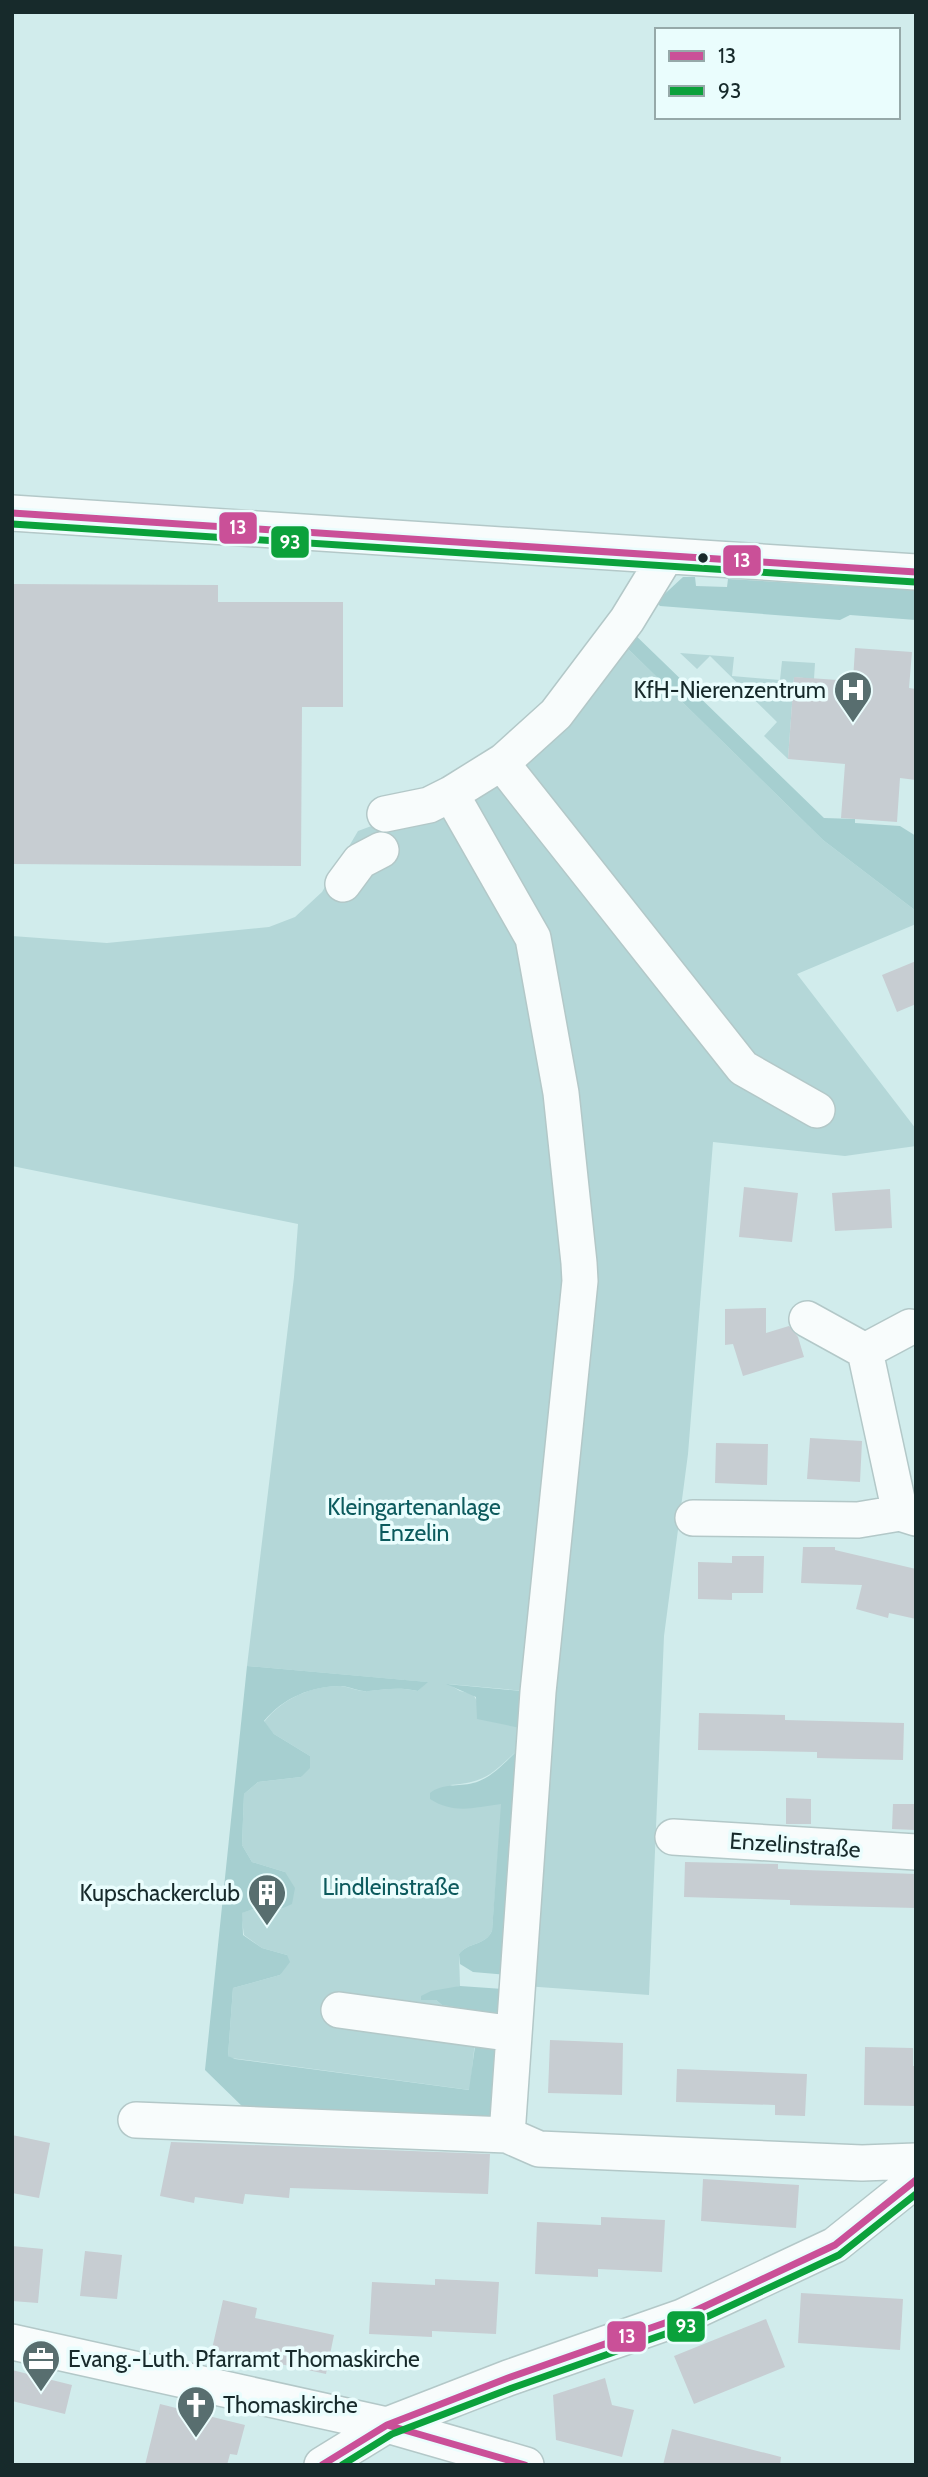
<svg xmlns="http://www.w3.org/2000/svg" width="928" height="2477" viewBox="0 0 928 2477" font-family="Cabin,sans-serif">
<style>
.green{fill:#b4d7d8}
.forest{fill:#a6cfd0}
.building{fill:#c7cdd2}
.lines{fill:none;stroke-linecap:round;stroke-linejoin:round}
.minor-casing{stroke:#b3c8c8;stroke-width:38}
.minor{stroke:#f8fcfc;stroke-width:35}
.bus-1-casing{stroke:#eafdfd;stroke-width:12}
.bus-2-casing{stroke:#eafdfd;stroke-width:12}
.bus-1{stroke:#ca5098;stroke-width:7}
.bus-2{stroke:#0ba13b;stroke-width:7}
.bus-dot{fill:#172a2b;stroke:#eafdfd;stroke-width:2.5}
.labels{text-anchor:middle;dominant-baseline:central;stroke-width:7;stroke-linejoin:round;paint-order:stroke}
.poi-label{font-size:23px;fill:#172a2b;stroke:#eafdfd;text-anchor:end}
.park-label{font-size:23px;fill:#0c5a5d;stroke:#eafdfd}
.street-label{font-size:23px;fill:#172a2b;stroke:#eafdfd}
.line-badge{stroke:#eafdfd;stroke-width:2.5}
.badge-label{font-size:19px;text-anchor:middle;font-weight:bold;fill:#fff}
</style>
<rect width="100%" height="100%" fill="#d1ecec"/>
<!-- green -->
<path class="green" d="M 619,640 L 823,840 L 916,911 L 916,924 L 797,974 L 916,1129 L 916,1146 L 845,1156 L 713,1142 L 688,1454 L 664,1636 L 649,1995 L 525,1986 L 548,1693 L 448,1684 L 460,1691 L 473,1694 L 478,1703 L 521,1728 L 519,1749 C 492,1773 488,1782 450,1785 L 502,1803 L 492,1931 C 485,1946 468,1942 459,1954 L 460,1986 L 422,1999 L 436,2000 L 442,2005 L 478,2011 L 470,2090 L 231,2058 L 228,2056 L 233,1988 L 280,1975 L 287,1955 L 262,1948 L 244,1935 L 241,1913 L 260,1907 L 283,1908 L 285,1872 L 252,1862 L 242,1845 L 244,1794 L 258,1782 L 301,1777 L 310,1756 L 274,1734 L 264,1722 C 283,1698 311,1686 341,1686 C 350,1687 359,1692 368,1691 C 386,1689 399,1687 418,1691 L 427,1682 L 247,1666 L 294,1277 L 298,1224 L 12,1166 L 12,936 L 107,943 L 269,927 L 295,917 L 322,892 L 358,831 L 401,815 L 457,806 Z
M 680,653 L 734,657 L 732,676 L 780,680 L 782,661 L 815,663 L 814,679 L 794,677 L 788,759 L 764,736 L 777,722 L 710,656 L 697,669 Z"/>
<!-- forest -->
<path class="forest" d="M 683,577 L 695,577 L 696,586 L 727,587 L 728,579 L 916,590 L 916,620 L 850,615 L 840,620 L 660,606 L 656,602 Z
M 629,629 L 824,818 L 855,819 L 855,823 L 900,826 L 916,836 L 916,911 L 823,840 L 619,640 Z
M 247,1666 L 428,1682 L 418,1691 C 400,1687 386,1689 369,1691 C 360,1692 351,1687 342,1686 C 311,1686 283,1698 264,1721 L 274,1734 L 310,1756 L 310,1768 L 301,1777 L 258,1782 L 244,1794 L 242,1845 L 252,1862 L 285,1872 L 295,1888 L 292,1904 L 283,1908 L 260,1907 L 242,1913 L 243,1935 L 262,1948 L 287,1955 L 290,1962 L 280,1975 L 233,1988 L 228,2056 L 235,2059 L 469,2090 L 476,2039 L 503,2043 L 495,2124 L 246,2110 L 205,2070 Z
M 446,1684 L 533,1692 L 530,1730 L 477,1719 L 476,1697 Z
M 519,1749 L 508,1975 L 473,1972 L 460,1964 L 459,1954 C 468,1942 485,1946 492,1931 L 501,1804 C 475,1807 455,1815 430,1799 L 430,1793 C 443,1783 458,1787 473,1783 C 491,1779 506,1761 519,1749 Z
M 460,1986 L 503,1989 L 506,2024 L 478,2011 L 442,2005 L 436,2000 L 421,2000 L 421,1996 L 431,1991 Z"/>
<!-- building -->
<path class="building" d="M 12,584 L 218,585 L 218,602 L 343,602 L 343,707 L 302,707 L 301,866 L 12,864 Z
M 855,648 L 912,652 L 909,688 L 916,689 L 916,780 L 900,778 L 897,822 L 841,818 L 845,764 L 788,759 L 794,677 L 853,681 Z
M 916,961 L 916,1004 L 897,1012 L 882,975 Z
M 744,1187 L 798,1193 L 792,1242 L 739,1237 Z
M 890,1189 L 892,1228 L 835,1231 L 832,1193 Z
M 766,1308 L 766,1333 L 789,1326 L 798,1337 L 804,1357 L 743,1376 L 733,1344 L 725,1345 L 725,1309 Z
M 810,1438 L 862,1441 L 860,1482 L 807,1479 Z
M 716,1443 L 768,1444 L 767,1485 L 715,1483 Z
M 803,1547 L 835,1547 L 835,1550 L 916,1569 L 916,1619 L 889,1613 L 888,1618 L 856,1609 L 862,1585 L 801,1583 Z
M 732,1556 L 764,1556 L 763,1593 L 732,1593 L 732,1600 L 698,1599 L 698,1562 L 732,1563 Z
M 699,1713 L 785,1715 L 785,1720 L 904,1723 L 903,1760 L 817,1758 L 817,1752 L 698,1750 Z
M 786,1798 L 811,1799 L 811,1824 L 786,1824 Z
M 893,1804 L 916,1804 L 916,1830 L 892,1829 Z
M 685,1862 L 778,1864 L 778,1869 L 916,1874 L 916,1908 L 790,1905 L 790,1900 L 684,1897 Z
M 550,2040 L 623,2043 L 622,2095 L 548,2093 Z
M 865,2047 L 913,2048 L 913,2066 L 916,2066 L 916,2106 L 864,2105 Z
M 677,2069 L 807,2074 L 805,2116 L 775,2115 L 775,2105 L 676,2102 Z
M 12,2135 L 50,2143 L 39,2198 L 12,2193 Z
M 171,2142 L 490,2154 L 488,2194 L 290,2188 L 289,2198 L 245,2194 L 243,2204 L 195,2197 L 194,2203 L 160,2196 Z
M 703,2179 L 799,2185 L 796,2228 L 701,2221 Z
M 601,2217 L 665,2220 L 662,2272 L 598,2269 L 598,2277 L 535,2274 L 537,2222 L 601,2225 Z
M 12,2246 L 43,2249 L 38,2303 L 12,2301 Z
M 85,2251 L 122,2255 L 117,2299 L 80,2296 Z
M 435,2279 L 499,2282 L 496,2334 L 432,2331 L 432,2337 L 369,2334 L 372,2282 L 435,2285 Z
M 801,2293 L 903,2299 L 900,2350 L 798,2343 Z
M 223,2300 L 257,2308 L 255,2318 L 334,2335 L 326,2374 L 212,2349 Z
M 766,2319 L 785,2367 L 694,2404 L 674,2356 Z
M 12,2370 L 72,2385 L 65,2414 L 12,2401 Z
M 605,2378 L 612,2405 L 634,2410 L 622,2457 L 556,2440 L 553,2395 Z
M 160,2404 L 245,2425 L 237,2455 L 230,2454 L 227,2465 L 145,2465 Z
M 672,2429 L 781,2457 L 780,2465 L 663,2465 Z"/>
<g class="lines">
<defs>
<path id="minor" d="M 12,513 L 916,572
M 504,761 L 511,775 L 743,1068 L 817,1110
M 451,794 L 533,938 L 561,1093 L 579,1263 L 580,1281 L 538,1692 L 507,2135
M 385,814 L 429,805 L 451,794 L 504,761 L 556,714 L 627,620 L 666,556
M 343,884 L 360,861 L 381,850
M 807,1319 L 865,1351 L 900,1513
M 865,1351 L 910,1327
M 693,1518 L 858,1520 L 900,1513 L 916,1518
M 673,1837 L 916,1852
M 339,2010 L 514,2034
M 136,2120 L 507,2135 L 539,2149 L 862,2163 L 916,2161
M 12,2342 L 387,2425 L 526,2465
M 322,2465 L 387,2425 L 508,2378 L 682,2317 L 835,2245 L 916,2180"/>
</defs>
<!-- minor casing -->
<use href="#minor" class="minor-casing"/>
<!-- minor -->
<use href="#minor" class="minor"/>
<defs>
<path id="bus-1" d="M 12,513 L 916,572
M 387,2425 L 525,2465
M 322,2465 L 387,2425 L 508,2378 L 682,2317 L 835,2245 L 916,2180"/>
<path id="bus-2" d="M 12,524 L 915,582
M 342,2465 L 392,2434 L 512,2388 L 685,2327 L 839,2255 L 916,2194"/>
</defs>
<!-- bus-1 casing -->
<use href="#bus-1" class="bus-1-casing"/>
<!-- bus-2 casing -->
<use href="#bus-2" class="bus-2-casing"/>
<!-- bus-1 -->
<use href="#bus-1" class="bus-1"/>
<!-- bus-2 -->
<use href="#bus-2" class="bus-2"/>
</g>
<!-- icons -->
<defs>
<symbol id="hospital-pin" viewBox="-11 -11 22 30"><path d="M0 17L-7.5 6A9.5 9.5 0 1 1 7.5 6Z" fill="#586e6f" stroke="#eafdfd"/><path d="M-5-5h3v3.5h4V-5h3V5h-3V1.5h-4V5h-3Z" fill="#fff"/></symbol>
<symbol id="building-pin" viewBox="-11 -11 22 30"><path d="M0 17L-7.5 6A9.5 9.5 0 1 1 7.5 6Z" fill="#586e6f" stroke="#eafdfd"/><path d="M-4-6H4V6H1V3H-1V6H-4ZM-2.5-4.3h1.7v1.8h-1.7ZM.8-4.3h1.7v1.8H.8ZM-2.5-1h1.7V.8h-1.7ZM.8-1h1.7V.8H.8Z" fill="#fff"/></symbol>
<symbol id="office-pin" viewBox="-11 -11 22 30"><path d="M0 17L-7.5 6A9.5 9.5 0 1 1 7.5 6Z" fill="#586e6f" stroke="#eafdfd"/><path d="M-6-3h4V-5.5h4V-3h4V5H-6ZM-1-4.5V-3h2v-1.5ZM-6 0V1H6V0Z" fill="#fff"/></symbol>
<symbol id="church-pin" viewBox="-11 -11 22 30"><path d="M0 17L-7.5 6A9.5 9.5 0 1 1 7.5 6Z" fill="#586e6f" stroke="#eafdfd"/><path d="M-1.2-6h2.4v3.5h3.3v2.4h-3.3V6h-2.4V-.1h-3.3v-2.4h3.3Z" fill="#fff"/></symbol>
</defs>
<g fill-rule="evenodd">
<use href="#hospital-pin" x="831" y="668" width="44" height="60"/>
<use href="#building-pin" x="245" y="1871" width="44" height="60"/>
<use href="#office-pin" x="19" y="2337" width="44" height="60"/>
<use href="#church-pin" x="174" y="2383" width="44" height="60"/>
</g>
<!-- markers -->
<circle class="bus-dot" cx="703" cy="558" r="6"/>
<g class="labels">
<!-- poi labels -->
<g class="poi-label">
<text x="826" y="690">KfH-Nierenzentrum</text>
<text x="240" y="1893">Kupschackerclub</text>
<text x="68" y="2359" text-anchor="start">Evang.-Luth. Pfarramt Thomaskirche</text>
<text x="223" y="2405" text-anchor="start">Thomaskirche</text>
</g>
<!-- park labels -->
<g class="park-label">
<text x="414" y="1507">Kleingartenanlage<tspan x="414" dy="26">Enzelin</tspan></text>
<text x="391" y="1887">Lindleinstraße</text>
</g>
<!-- street labels -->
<g class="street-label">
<text transform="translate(795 1845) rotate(4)">Enzelinstraße</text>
</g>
</g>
<g class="line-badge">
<rect x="218" y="511" width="40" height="34" rx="7" fill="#ca5098"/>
<rect x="270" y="525" width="40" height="34" rx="7" fill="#0ba13b"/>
<rect x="722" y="544" width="40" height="33" rx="7" fill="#ca5098"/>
<rect x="666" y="2310" width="40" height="33" rx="7" fill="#0ba13b"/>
<rect x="606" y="2320" width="41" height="33" rx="7" fill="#ca5098"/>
</g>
<g class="badge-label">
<text x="238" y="534">13</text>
<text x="290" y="549">93</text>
<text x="742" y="567">13</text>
<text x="686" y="2333">93</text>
<text x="627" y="2343">13</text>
</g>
<!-- border -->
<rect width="928" height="2477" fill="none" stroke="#172a2b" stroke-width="28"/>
<!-- legend -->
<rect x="655" y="28" width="245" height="91" fill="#eafdfd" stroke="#96a9a9" stroke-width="2"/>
<rect x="669" y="51" width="35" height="10" fill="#ca5098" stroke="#96a9a9" stroke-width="2"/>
<text x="718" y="63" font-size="21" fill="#172a2b">13</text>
<rect x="669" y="86" width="35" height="10" fill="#0ba13b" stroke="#96a9a9" stroke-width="2"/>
<text x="718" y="98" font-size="21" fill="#172a2b">93</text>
</svg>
